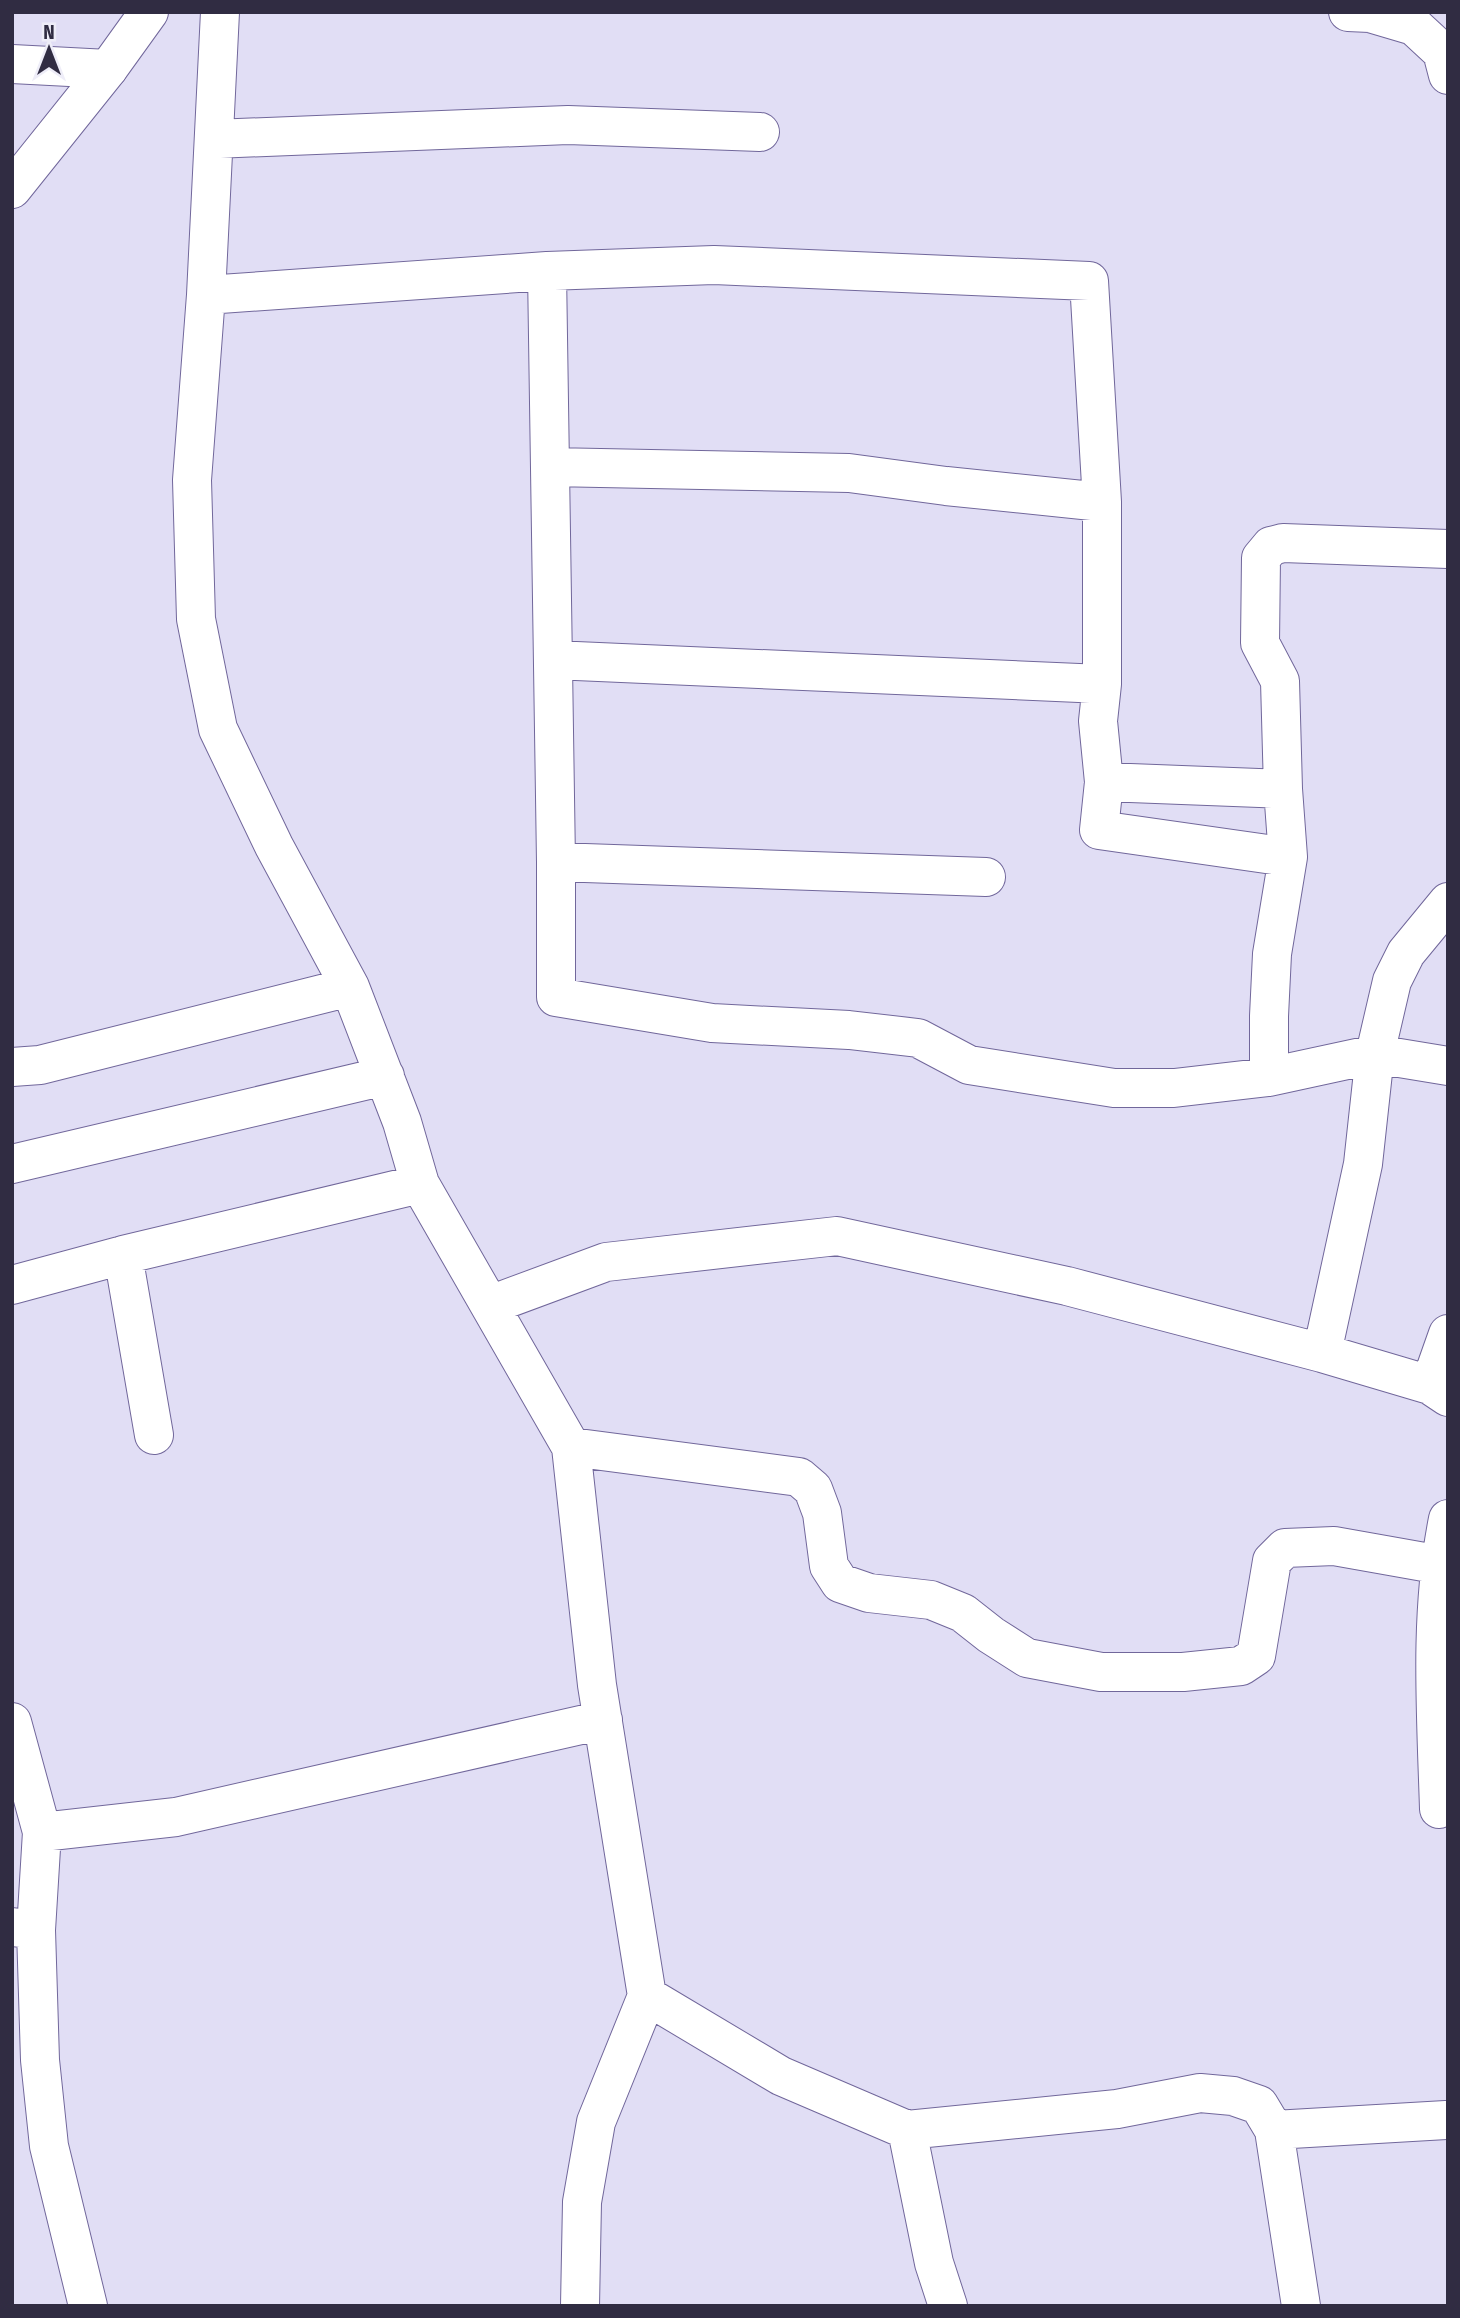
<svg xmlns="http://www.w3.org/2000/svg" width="1460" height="2318" viewBox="0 0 1460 2318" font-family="'Fira Sans Condensed',sans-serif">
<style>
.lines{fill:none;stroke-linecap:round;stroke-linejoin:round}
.minor-casing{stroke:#71679b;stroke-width:40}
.primary-casing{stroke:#71679b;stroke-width:40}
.minor{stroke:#fff;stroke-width:38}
.primary{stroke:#fff;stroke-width:38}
</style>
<rect width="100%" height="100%" fill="#e1def5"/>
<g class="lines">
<defs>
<path id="minor" d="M 220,12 L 206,295 L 192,480 L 196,619 L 218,729 L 274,846 L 350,987 L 402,1122 L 420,1184 L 571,1447 L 597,1685 L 647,1996 L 781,2076 L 907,2130 L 1117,2109 L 1200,2093 L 1233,2096 L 1259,2105 L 1274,2130 L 1301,2306
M 1348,12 L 1370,13 L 1414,26 L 1442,52 L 1448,75
M 12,64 L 108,69
M 214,139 L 568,125 L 760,132
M 547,271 L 714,265 L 1089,281 L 1102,502 L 1102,684 L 1098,721 L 1104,782 L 1099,830 L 1288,857
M 206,295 L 547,271 L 556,862 L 556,997 L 712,1023 L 849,1030 L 918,1038 L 969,1065 L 1114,1088 L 1174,1088 L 1269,1077 L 1375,1054 L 1448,1066
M 550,467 L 849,473 L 946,486 L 1102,502
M 553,660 L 1102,684
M 1104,782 L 1283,789
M 556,862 L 986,877
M 12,1067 L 40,1065 L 350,987
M 1269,1077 L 1269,1016 L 1272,954 L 1288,857 L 1283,789 L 1280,681 L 1260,643 L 1261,558 L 1271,546 L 1283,543 L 1448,549
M 12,1164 L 385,1076
M 123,1255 L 154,1435
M 12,1285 L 123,1255 L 420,1184
M 490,1305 L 606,1262 L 837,1236 L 1067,1286 L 1322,1353 L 1430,1385 L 1448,1397
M 1322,1353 L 1363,1164 L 1375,1054 L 1392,981 L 1406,953 L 1448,902
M 1430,1385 L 1448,1334
M 571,1447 L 799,1477 L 813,1489 L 822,1513 L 829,1566 L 840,1583 L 869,1593 L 931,1600 L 963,1613 L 991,1635 L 1027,1658 L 1101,1672 L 1183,1672 L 1241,1666 L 1256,1656 L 1272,1561 L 1285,1548 L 1334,1546 L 1441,1565
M 12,1722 L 42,1832 L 36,1930 L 12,1927
M 1439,1809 C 1436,1712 1429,1614 1448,1519
M 42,1832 L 176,1817 L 603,1720
M 36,1930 L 40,2060 L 49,2146 L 88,2306
M 907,2130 L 934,2263 L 948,2306
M 1274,2130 L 1446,2120
M 580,2306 L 582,2202 L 596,2122 L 647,1996"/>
<path id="primary" d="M 12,189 L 108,69 L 149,12"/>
</defs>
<!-- minor casing -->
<use href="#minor" class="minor-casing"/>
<!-- primary casing -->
<use href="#primary" class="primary-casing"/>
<!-- minor -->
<use href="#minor" class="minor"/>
<!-- primary -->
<use href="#primary" class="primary"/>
</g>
<!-- border -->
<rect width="1460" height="2318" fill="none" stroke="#302c42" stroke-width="28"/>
<!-- north arrow -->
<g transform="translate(49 49)" stroke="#eeedf8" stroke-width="5" paint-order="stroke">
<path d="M0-5L12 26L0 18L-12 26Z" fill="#302c42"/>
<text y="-10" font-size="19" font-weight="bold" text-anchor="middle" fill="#302c42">N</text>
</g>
</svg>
